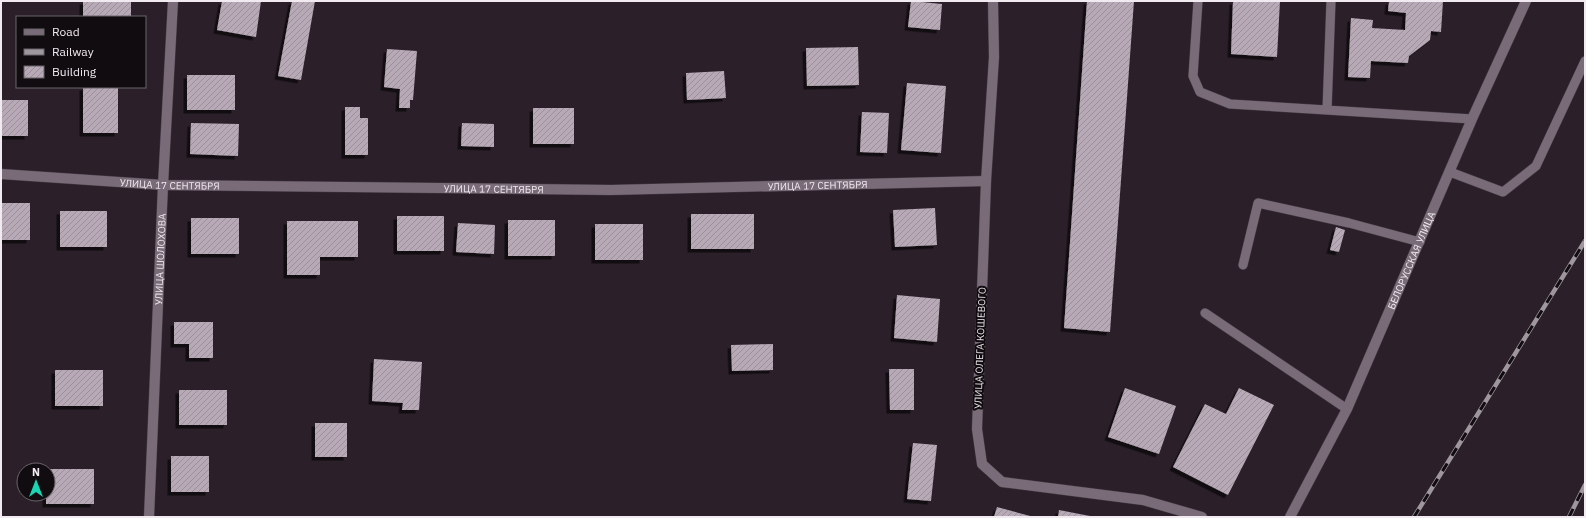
<svg xmlns="http://www.w3.org/2000/svg" width="1586" height="518" viewBox="0 0 1586 518" font-family="'IBM Plex Sans',sans-serif">
<style>
.building{fill:url(#building-hatch);filter:url(#shadow)}
.lines{fill:none;stroke-linecap:round;stroke-linejoin:round}
.service-casing{stroke:#443b44;stroke-width:10}
.minor-casing{stroke:#443b44;stroke-width:11}
.tertiary-casing{stroke:#443b44;stroke-width:11}
.secondary-casing{stroke:#443b44;stroke-width:11}
.service{stroke:#796c78;stroke-width:9}
.minor{stroke:#796c78;stroke-width:10}
.tertiary{stroke:#796c78;stroke-width:10}
.secondary{stroke:#796c78;stroke-width:10}
.rail-casing{stroke:#9f979e;stroke-width:4.5}
.rail{stroke:#100c10;stroke-width:3;stroke-dasharray:9;stroke-linecap:butt}
.labels{text-anchor:middle;dominant-baseline:central;stroke-width:4;stroke-linejoin:round;paint-order:stroke}
.street-label{font-size:10px;fill:#f1eaf0;stroke:#100c10}
</style>
<defs>
<pattern id="building-hatch" width="6" height="6" patternUnits="userSpaceOnUse"><rect width="6" height="6" fill="#b7a9b6"/><path d="M-1 1l2-2M0 6l6-6M5 7l2-2" fill="none" stroke="#9b909a"/></pattern>
<filter id="shadow"><feDropShadow dx="-3.5" dy="3.5" stdDeviation="0" flood-color="#0009"/></filter>
</defs>
<rect width="100%" height="100%" fill="#2b202a"/>
<path class="building" d="M83,1H131V17H83Z
M222,1H261L256,37L217,30Z
M292,1H315L301,80L278,76Z
M911,1L942,4L940,30L908,27Z
M1087,1H1134L1110,332L1064,328Z
M1233,1H1280L1277,57L1231,54Z
M1389,1H1443L1441,32L1431,31L1430,40L1409,56L1408,63L1371,61L1370,78L1348,77L1351,18L1373,20L1372,28L1405,30L1406,13L1388,11Z
M858,47L859,85L807,86L806,48Z
M387,49L417,51L413,100H410V108H399L400,89L384,87Z
M724,71L726,98L687,100L686,73Z
M187,75H235V110H187Z
M907,83L946,86L941,153L901,150Z
M83,87H118V133H83Z
M1,100H28V136H1Z
M345,107H360V118H368V155H345Z
M533,108H574V144H533Z
M862,112L889,113L887,153L860,152Z
M191,123L239,124L238,156L190,154Z
M462,123L494,124V147L461,146Z
M1,203H30V240H1Z
M935,208L937,245L895,247L893,210Z
M60,211H107V247H60Z
M691,214H754V249H691Z
M397,216H444V251H397Z
M191,218H239V254H191Z
M508,220H555V256H508Z
M287,221H358V257H320V275H287Z
M458,223L495,225L494,254L456,252Z
M595,224H643V260H595Z
M1336,227L1345,230L1339,252L1330,250Z
M897,295L940,299L937,342L894,338Z
M174,322H213V358H189V344H174Z
M773,344V370L732,371L731,345Z
M374,359L422,362L419,410H402L403,403L372,401Z
M889,369H914V410H890Z
M55,370H103V406H55Z
M1125,388L1176,406L1159,454L1108,437Z
M1239,388L1274,405L1228,495L1173,467L1205,404L1226,414Z
M179,390H227V425H179Z
M315,423H347V457H315Z
M913,443L937,445L931,501L907,499Z
M171,456H209V492H171Z
M46,469H94V504H46V494H48V470H46Z
M997,507L1034,517H994Z
M1059,510L1090,516V517H1058Z"/>
<g class="lines">
<g class="service-casing">
<path id="service" d="M1198,1L1193,76L1200,92L1230,104L1472,119
M1327,110L1331,1
M1450,172L1503,192L1536,166L1585,61
M1243,265L1258,203L1349,223L1420,242
M1205,313L1347,409"/>
</g>
<g class="minor-casing">
<g id="minor">
<path d="M993,1L994,57L986,181L977,429L982,464L1002,482L1143,500L1202,517"/>
<path id="s1" d="M1,174L163,185L611,190L986,181"/>
</g>
</g>
<g class="tertiary-casing">
<g id="tertiary">
<path id="s2" d="M149,517L163,185L173,1"/>
</g>
</g>
<g class="secondary-casing">
<g id="secondary">
<path id="s3" d="M1290,517L1347,409L1472,119L1526,1"/>
</g>
</g>
<use href="#service" class="service"/>
<use href="#minor" class="minor"/>
<use href="#tertiary" class="tertiary"/>
<use href="#secondary" class="secondary"/>
<g class="rail-casing">
<path id="rail" d="M1414,517L1585,241
M1569,517L1585,485"/>
</g>
<use href="#rail" class="rail"/>
</g>
<g class="labels">
<g class="street-label">
<text stroke="none"><textPath href="#s1" startOffset="169">УЛИЦА 17 СЕНТЯБРЯ</textPath></text>
<text stroke="none"><textPath href="#s1" startOffset="817">УЛИЦА 17 СЕНТЯБРЯ</textPath></text>
<text stroke="none"><textPath href="#s1" startOffset="493">УЛИЦА 17 СЕНТЯБРЯ</textPath></text>
<text stroke="none"><textPath href="#s2" startOffset="258">УЛИЦА ШОЛОХОВА</textPath></text>
<text stroke="none"><textPath href="#s3" startOffset="284">БЕЛОРУССКАЯ УЛИЦА</textPath></text>
<text transform="translate(980 348) rotate(-88)">УЛИЦА ОЛЕГА КОШЕВОГО</text>
</g>
</g>
<rect width="1586" height="518" fill="none" stroke="#f1eaf0" stroke-width="4"/>
<rect x="16" y="16" width="130" height="72" fill="#100c10" stroke="#6a656a"/>
<rect x="24" y="29" width="20" height="6" fill="#796c78" stroke="#6a656a"/>
<text x="52" y="36" font-size="12" fill="#f1eaf0">Road</text>
<rect x="24" y="49" width="20" height="6" fill="#9f979e" stroke="#6a656a"/>
<text x="52" y="56" font-size="12" fill="#f1eaf0">Railway</text>
<rect x="24" y="66" width="20" height="12" fill="url(#building-hatch)" stroke="#6a656a"/>
<text x="52" y="76" font-size="12" fill="#f1eaf0">Building</text>
<g transform="translate(36 482)"><circle r="19" fill="#100c10" stroke="#6a656a"/>
<path d="M0-3L7 15L0 10L-7 15Z" fill="#19d5b2"/>
<text y="-6" font-size="11" font-weight="bold" text-anchor="middle" fill="#f1eaf0">N</text>
</g>
</svg>
